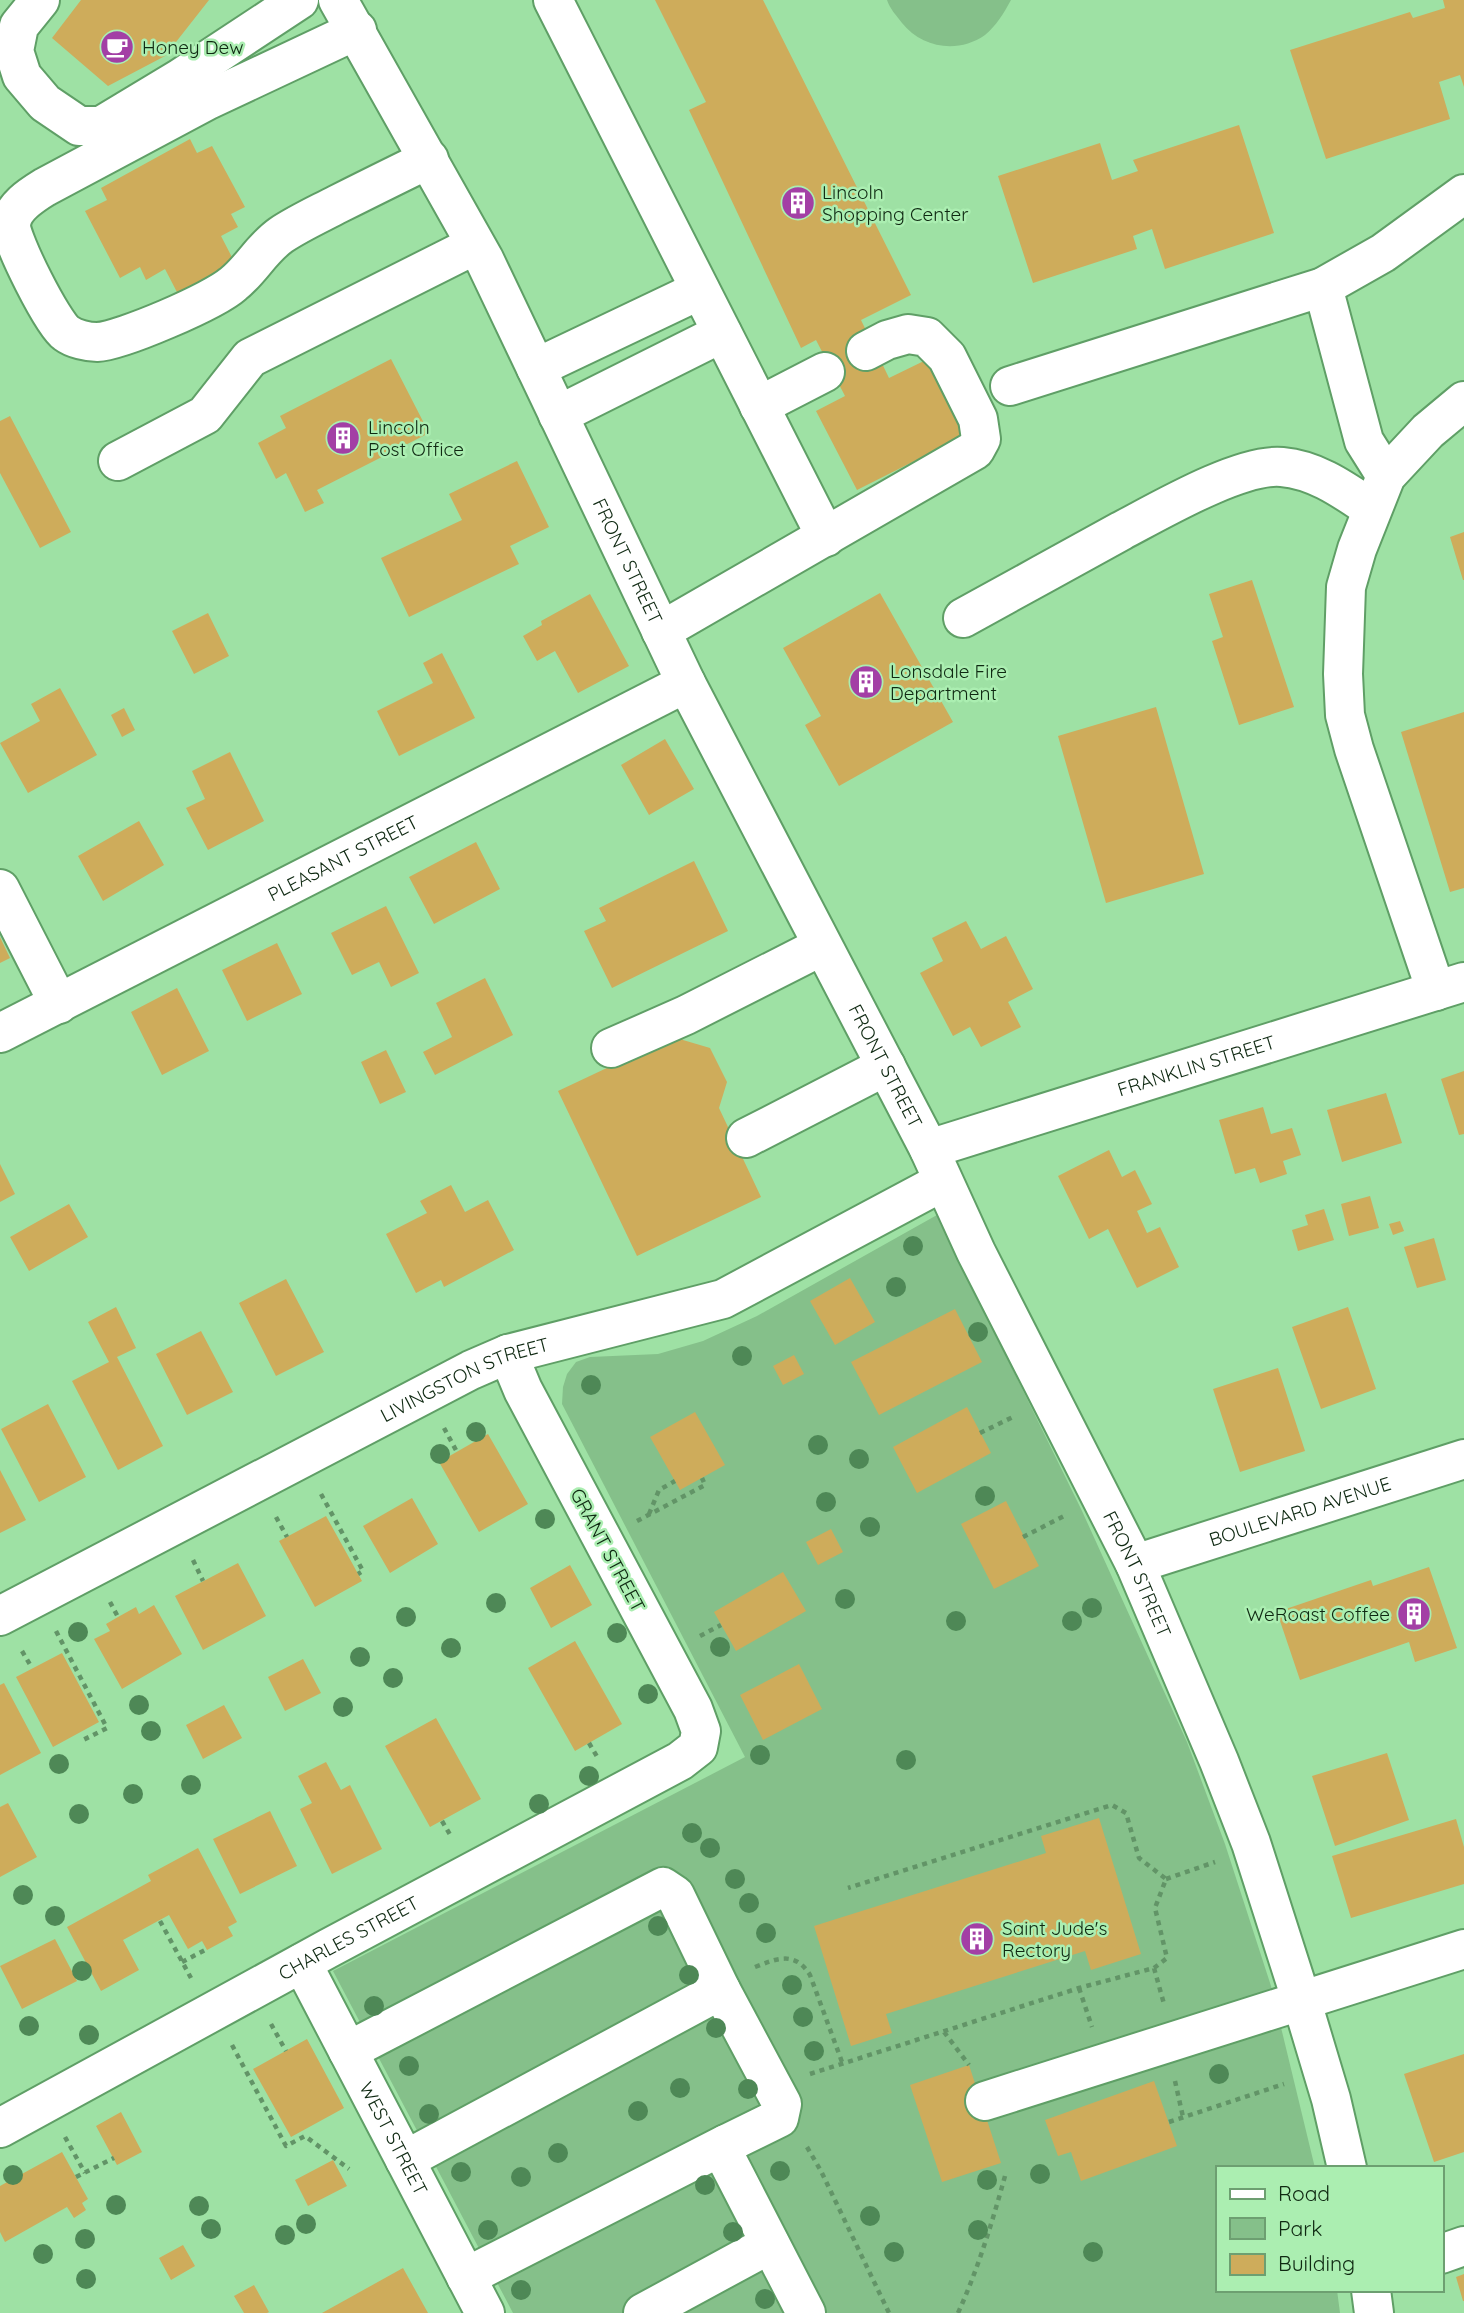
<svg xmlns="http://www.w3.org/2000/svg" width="1464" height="2313" viewBox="0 0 1464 2313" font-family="Quicksand,sans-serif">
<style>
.green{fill:#85c08a}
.building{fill:#ceac5b}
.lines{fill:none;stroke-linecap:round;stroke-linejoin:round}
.minor-casing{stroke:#5f9f66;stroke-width:42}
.major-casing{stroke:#5f9f66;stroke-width:42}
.path{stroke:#629467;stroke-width:4.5;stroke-dasharray:5 5;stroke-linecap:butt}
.minor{stroke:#fff;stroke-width:38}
.major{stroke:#fff;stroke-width:38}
.tree{fill:#4e8856}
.labels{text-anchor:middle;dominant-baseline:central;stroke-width:5;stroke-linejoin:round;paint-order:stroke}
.poi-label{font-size:19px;fill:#0f2912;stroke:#abeeb1;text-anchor:start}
.street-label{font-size:19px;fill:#0f2912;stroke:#abeeb1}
</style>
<rect width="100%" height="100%" fill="#9ee1a4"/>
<path class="green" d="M887,0H1011C1004,13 996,26 985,35C958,54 922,48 902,23C896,15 890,9 887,0Z
M937,1215L1082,1511L1187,1742L1225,1844L1271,1986L1315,2168H1217V2290H1337L1340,2313H513L333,1971L745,1757L562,1404L563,1387L567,1374L576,1362L590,1357L658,1354L703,1341L757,1316Z"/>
<path class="building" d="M81,0H209L165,56L108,86L52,38Z
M655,0H763L911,295L861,320L889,378L928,359L966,435L857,490L816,411L845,396L816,340L801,348L689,110L706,102Z
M1443,0H1464V87L1460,75L1439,82L1450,119L1326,159L1290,50L1410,12L1413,18L1445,8Z
M1239,125L1274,233L1165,269L1152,229L1133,236L1137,249L1033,283L998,176L1100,143L1112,180L1138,171L1133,160Z
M190,139L197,153L212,146L245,207L231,214L238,227L221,236L236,265L179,296L165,269L146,280L140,267L120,278L85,211L107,200L101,188Z
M391,359L429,433L317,490L324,503L305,512L286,473L276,479L258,443L286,428L280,416Z
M10,416L71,532L40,548L0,473V421Z
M517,461L549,527L510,546L519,564L409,617L381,558L462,520L449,494Z
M1464,532V580H1463L1450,537Z
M1252,580L1294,707L1239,725L1212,641L1223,637L1209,594Z
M880,593L953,722L839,786L805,725L821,716L783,648Z
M590,594L629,666L578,693L555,651L537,661L523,636L542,625L541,621Z
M208,613L229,656L194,674L172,631Z
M442,653L475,718L399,756L377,711L433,683L423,663Z
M60,688L97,755L28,793L0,743L40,721L31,704Z
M1156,707L1204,874L1106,903L1058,736Z
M124,708L135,730L122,737L111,715Z
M1464,712V888L1450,892L1401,732Z
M665,739L694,789L649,815L621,765Z
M230,752L264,821L208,850L186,808L205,799L192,771Z
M139,821L164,865L103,901L78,856Z
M476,842L500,889L434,924L409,877Z
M694,861L728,931L612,988L584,931L606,921L599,908Z
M386,906L419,973L391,987L379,962L352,975L331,933Z
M966,921L981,949L1006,936L1033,989L1008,1002L1021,1027L981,1047L970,1027L953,1036L920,973L943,961L932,938Z
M0,937L10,958L0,963Z
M277,943L302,994L247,1021L222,970Z
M485,978L513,1035L435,1075L423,1052L452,1037L436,1003Z
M177,988L209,1051L162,1075L131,1012Z
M679,1034L683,1040L710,1048L727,1082L719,1108L761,1197L637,1256L558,1091Z
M386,1050L406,1092L380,1104L361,1062Z
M1464,1071V1134L1459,1135L1441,1079Z
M1386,1093L1402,1143L1342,1162L1327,1110Z
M1263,1107L1271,1134L1292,1128L1301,1155L1283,1161L1287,1174L1260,1183L1255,1168L1235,1174L1219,1120Z
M1109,1150L1122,1177L1135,1170L1152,1204L1137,1211L1147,1233L1160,1227L1179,1267L1137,1288L1108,1229L1089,1239L1058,1176Z
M0,1164L15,1194L0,1202Z
M451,1185L465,1212L488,1200L514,1250L444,1287L441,1280L416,1293L386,1234L427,1213L420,1201Z
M1370,1196L1379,1228L1349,1236L1341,1204Z
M69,1204L88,1237L29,1271L10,1237Z
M1324,1209L1334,1240L1298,1251L1292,1230L1308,1225L1305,1215Z
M1400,1221L1404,1231L1393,1235L1389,1224Z
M1434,1238L1446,1280L1417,1288L1404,1247Z
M850,1278L875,1322L835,1345L810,1301Z
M286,1279L324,1352L276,1376L239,1303Z
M116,1307L136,1348L117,1357L163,1446L118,1470L72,1381L109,1362L88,1322Z
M1348,1307L1376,1389L1321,1409L1292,1327Z
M955,1309L982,1362L879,1415L851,1362Z
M201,1331L233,1392L187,1415L156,1354Z
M794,1355L804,1374L783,1385L773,1366Z
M1278,1368L1305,1451L1240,1472L1213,1389Z
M48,1404L86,1477L39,1502L1,1429Z
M967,1407L991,1453L917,1493L893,1447Z
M695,1412L725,1465L680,1490L650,1437Z
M488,1434L528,1504L479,1532L439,1462Z
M0,1470L26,1520L0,1533Z
M412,1498L438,1544L390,1573L363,1526Z
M1006,1501L1039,1566L994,1589L961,1524Z
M326,1516L362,1581L315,1607L279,1541Z
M831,1529L843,1552L818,1565L806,1542Z
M238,1563L266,1616L203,1650L175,1596Z
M570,1565L592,1605L551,1628L530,1588Z
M1429,1567L1457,1648L1415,1662L1409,1642L1300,1680L1277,1612L1371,1580L1373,1586Z
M783,1572L806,1611L736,1651L714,1612Z
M154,1605L182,1654L122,1689L94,1639L110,1631L106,1624L118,1617L136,1607L139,1614Z
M575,1641L622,1724L575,1751L528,1668Z
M62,1653L99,1722L53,1747L16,1677Z
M303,1659L321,1693L285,1711L268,1677Z
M799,1664L822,1709L763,1740L740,1695Z
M4,1683L41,1753L0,1775V1685Z
M224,1705L242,1738L203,1759L186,1725Z
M436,1718L481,1799L430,1827L385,1746Z
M1387,1753L1409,1820L1335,1846L1312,1776Z
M326,1762L341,1790L350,1785L382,1849L332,1874L300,1809L312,1803L298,1776Z
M8,1803L37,1857L0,1877V1807Z
M270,1811L297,1866L240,1894L213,1839Z
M1099,1818L1141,1954L1091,1970L1085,1951L886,2014L892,2033L851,2046L814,1926L1046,1853L1041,1836Z
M1456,1819L1464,1847V1884L1351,1918L1332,1856Z
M198,1848L237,1922L228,1927L233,1936L207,1950L202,1941L188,1949L169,1915L123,1940L139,1970L101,1991L67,1927L151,1881L148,1875Z
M55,1939L77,1981L22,2009L0,1966Z
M307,2039L344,2108L291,2137L253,2069Z
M1464,2054V2152L1434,2162L1404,2074Z
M969,2065L1001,2163L942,2182L910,2085Z
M1154,2081L1177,2146L1081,2181L1071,2152L1058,2156L1045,2120Z
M121,2112L142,2152L117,2165L96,2126Z
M62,2152L88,2199L82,2203L86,2210L74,2218L67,2207L5,2242L0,2232V2186Z
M333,2160L347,2186L308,2206L295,2180Z
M183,2245L195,2266L171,2280L159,2258Z
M403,2268L428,2313H322Z
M1464,2274V2301H1463L1456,2277Z
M254,2285L269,2312L267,2313H244L234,2296Z"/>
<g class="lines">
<g class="minor-casing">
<g id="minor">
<path d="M40,0L19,26L14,51L22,76L45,103L79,126H101L179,79L299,0"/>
<path d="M553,0L826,537"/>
<path d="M357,30L208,100L45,187C32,195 12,207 11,225C11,241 53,324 66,333C74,339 88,342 97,342C121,341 214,301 233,284C251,270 261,249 281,235C299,223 319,214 338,204C368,189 398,174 429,159"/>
<path d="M1323,287L1364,441L1386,476"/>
<path d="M536,368L700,290"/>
<path d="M1010,386L1323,287L1383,253L1464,194"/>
<path d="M759,406L825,372"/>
<path d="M558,415L722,333"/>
<path d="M118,461L205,415L250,358L475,245"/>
<path d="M963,618C1016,589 1068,560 1121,531C1159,511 1241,463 1282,467C1317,470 1345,491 1372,509"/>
<path d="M661,631L975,450L981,439L978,419L947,357L927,337L908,334L887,340L866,351"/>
<path d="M0,889L59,1004"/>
<path d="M1436,991L1354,749L1345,715L1343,674L1346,587L1357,549L1386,476L1428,431L1464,401"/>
<path id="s1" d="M0,1033L686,683"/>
<path d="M611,1048L686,1015L822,946"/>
<path d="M746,1138L886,1066"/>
<path id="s2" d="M929,1149L1464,982"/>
<path id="s3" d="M1135,1564L1464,1459"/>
<path id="s4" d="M0,1616L471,1370L508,1354L723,1299L942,1182"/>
<path id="s5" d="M302,1963L485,2313"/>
<path d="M348,2051L663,1887L675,1895L721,1990L782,2104L779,2118L726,2144L724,2154L806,2313"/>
<path d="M985,2101L1464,1949"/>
<path id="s6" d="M0,2128L329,1948L680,1761L698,1747L701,1731L693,1709L523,1390L508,1354"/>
<path d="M405,2160L721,1990"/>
<path d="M1441,2254L1464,2246"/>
<path d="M466,2277L726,2144"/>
<path d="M643,2313L770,2244"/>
</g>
</g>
<g class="major-casing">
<g id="major">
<path id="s7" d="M338,0L484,259L686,683L929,1149L976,1252L1135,1564L1219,1761L1251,1843L1301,1999L1331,2099L1347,2168"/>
<path d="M1371,2290L1374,2313"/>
</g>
</g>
<path class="path" d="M444,1428L457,1452
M980,1433L1015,1416
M321,1494L363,1571L358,1574
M649,1514L659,1490L675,1481
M276,1517L287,1537
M637,1521L705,1485L702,1478
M1023,1537L1066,1515
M193,1560L203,1581
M110,1602L118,1617
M56,1631L107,1728L83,1740
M700,1636L721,1625
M22,1651L32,1668
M589,1743L599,1760
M442,1821L452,1838
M1166,1879L1215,1862
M160,1921L191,1978
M182,1962L207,1949
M755,1967C778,1958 795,1951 810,1975L842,2062
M1154,1968L1164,2004
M1079,1988L1092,2027
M271,2024L286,2051
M944,2032L969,2065
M232,2045L286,2146L305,2136L349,2169
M810,2074L1079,1988L1154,1968L1167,1958L1155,1908L1166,1879L1139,1858L1126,1813L1112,1805L848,1888
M1175,2081L1183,2117
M1169,2122L1284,2084
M65,2137L85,2173
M807,2147L821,2171L889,2313
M76,2177L114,2158
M958,2313C978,2269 992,2223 1005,2176"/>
<use href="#minor" class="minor"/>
<use href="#major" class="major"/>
</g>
<g class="tree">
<circle cx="913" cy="1246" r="10"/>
<circle cx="896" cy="1287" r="10"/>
<circle cx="978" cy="1332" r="10"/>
<circle cx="742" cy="1356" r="10"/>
<circle cx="591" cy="1385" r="10"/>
<circle cx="476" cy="1432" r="10"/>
<circle cx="818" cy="1445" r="10"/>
<circle cx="440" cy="1454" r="10"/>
<circle cx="859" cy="1459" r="10"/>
<circle cx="985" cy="1496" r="10"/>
<circle cx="826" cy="1502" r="10"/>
<circle cx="545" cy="1519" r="10"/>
<circle cx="870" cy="1527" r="10"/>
<circle cx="845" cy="1599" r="10"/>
<circle cx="496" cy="1603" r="10"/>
<circle cx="1092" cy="1608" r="10"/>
<circle cx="406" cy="1617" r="10"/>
<circle cx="956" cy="1621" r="10"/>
<circle cx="1072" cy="1621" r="10"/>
<circle cx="78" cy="1632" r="10"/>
<circle cx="617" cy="1633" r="10"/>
<circle cx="720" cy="1647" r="10"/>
<circle cx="451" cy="1648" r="10"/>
<circle cx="360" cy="1657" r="10"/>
<circle cx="393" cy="1678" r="10"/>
<circle cx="648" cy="1694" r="10"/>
<circle cx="139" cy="1705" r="10"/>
<circle cx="343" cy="1707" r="10"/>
<circle cx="151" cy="1731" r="10"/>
<circle cx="760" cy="1755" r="10"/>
<circle cx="906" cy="1760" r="10"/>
<circle cx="59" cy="1764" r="10"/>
<circle cx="589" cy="1776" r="10"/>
<circle cx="191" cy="1785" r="10"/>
<circle cx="133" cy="1794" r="10"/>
<circle cx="539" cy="1804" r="10"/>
<circle cx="79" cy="1814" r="10"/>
<circle cx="692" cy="1833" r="10"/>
<circle cx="710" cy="1848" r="10"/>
<circle cx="735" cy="1879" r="10"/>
<circle cx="23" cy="1895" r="10"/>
<circle cx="749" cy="1903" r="10"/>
<circle cx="55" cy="1916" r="10"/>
<circle cx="658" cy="1926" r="10"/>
<circle cx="766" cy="1933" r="10"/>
<circle cx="82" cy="1971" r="10"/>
<circle cx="689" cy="1975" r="10"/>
<circle cx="792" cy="1985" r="10"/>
<circle cx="374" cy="2006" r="10"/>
<circle cx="803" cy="2017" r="10"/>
<circle cx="29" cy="2026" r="10"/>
<circle cx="716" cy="2028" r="10"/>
<circle cx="89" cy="2035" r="10"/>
<circle cx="814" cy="2051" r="10"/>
<circle cx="409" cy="2066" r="10"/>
<circle cx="1219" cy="2074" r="10"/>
<circle cx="680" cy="2088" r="10"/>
<circle cx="748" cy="2089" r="10"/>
<circle cx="638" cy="2111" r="10"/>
<circle cx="429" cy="2114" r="10"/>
<circle cx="558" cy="2153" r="10"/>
<circle cx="780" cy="2171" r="10"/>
<circle cx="461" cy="2172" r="10"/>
<circle cx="1040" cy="2174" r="10"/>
<circle cx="13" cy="2175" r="10"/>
<circle cx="521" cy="2177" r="10"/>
<circle cx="987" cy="2180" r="10"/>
<circle cx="705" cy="2185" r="10"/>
<circle cx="116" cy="2205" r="10"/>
<circle cx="199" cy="2206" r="10"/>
<circle cx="870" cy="2216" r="10"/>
<circle cx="306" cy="2224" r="10"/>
<circle cx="211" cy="2229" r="10"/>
<circle cx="488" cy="2230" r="10"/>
<circle cx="978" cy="2230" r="10"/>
<circle cx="733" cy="2232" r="10"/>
<circle cx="285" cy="2235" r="10"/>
<circle cx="85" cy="2239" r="10"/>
<circle cx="894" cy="2252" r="10"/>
<circle cx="1093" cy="2252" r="10"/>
<circle cx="43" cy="2254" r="10"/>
<circle cx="86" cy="2279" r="10"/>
<circle cx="521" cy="2290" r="10"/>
<circle cx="765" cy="2299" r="10"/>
</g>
<defs>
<g id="cafe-disc" transform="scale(1.75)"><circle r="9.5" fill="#a33fa5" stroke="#abeeb1"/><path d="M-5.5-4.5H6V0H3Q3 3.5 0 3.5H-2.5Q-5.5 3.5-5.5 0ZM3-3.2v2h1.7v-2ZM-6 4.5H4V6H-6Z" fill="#fff"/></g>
<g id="building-disc" transform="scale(1.75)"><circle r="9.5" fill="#a33fa5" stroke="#abeeb1"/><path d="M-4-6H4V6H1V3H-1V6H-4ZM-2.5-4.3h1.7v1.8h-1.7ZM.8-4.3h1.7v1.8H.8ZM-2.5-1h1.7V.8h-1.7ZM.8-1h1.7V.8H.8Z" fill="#fff"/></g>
</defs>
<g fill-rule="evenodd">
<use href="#cafe-disc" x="117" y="47"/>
<use href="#building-disc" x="798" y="203"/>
<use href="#building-disc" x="343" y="438"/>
<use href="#building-disc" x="866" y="682"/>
<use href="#building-disc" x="1414" y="1614"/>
<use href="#building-disc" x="977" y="1939"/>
</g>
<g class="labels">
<g class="poi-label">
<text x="142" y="47">Honey Dew</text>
<text x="822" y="192">Lincoln<tspan x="822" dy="22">Shopping Center</tspan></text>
<text x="368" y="427">Lincoln<tspan x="368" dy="22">Post Office</tspan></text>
<text x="890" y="671">Lonsdale Fire<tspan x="890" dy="22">Department</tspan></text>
<text x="1390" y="1614" text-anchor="end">WeRoast Coffee</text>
<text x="1002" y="1928">Saint Jude's<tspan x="1002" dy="22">Rectory</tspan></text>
</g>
<g class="street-label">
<text stroke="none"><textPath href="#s7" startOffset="632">FRONT STREET</textPath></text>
<text stroke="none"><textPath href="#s1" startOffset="385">PLEASANT STREET</textPath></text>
<text stroke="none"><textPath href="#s7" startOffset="1199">FRONT STREET</textPath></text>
<text stroke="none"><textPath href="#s2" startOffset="280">FRANKLIN STREET</textPath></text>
<text stroke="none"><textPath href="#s4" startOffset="522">LIVINGSTON STREET</textPath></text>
<text stroke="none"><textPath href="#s3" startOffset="173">BOULEVARD AVENUE</textPath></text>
<text transform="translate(608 1550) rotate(62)">GRANT STREET</text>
<text stroke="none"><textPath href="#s7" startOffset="1766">FRONT STREET</textPath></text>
<text stroke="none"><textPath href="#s6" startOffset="397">CHARLES STREET</textPath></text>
<text stroke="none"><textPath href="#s5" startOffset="198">WEST STREET</textPath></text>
</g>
</g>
<rect x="1216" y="2166" width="228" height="126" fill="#abeeb1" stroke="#6d9f71" stroke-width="2"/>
<rect x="1230" y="2189" width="35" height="10" fill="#ffffff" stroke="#6d9f71" stroke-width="2"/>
<text x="1278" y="2201" font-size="21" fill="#0f2912">Road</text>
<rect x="1230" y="2218" width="35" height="21" fill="#85c08a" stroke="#6d9f71" stroke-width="2"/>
<text x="1278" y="2236" font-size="21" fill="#0f2912">Park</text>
<rect x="1230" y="2254" width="35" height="21" fill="#ceac5b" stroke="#6d9f71" stroke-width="2"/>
<text x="1278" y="2271" font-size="21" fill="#0f2912">Building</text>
</svg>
